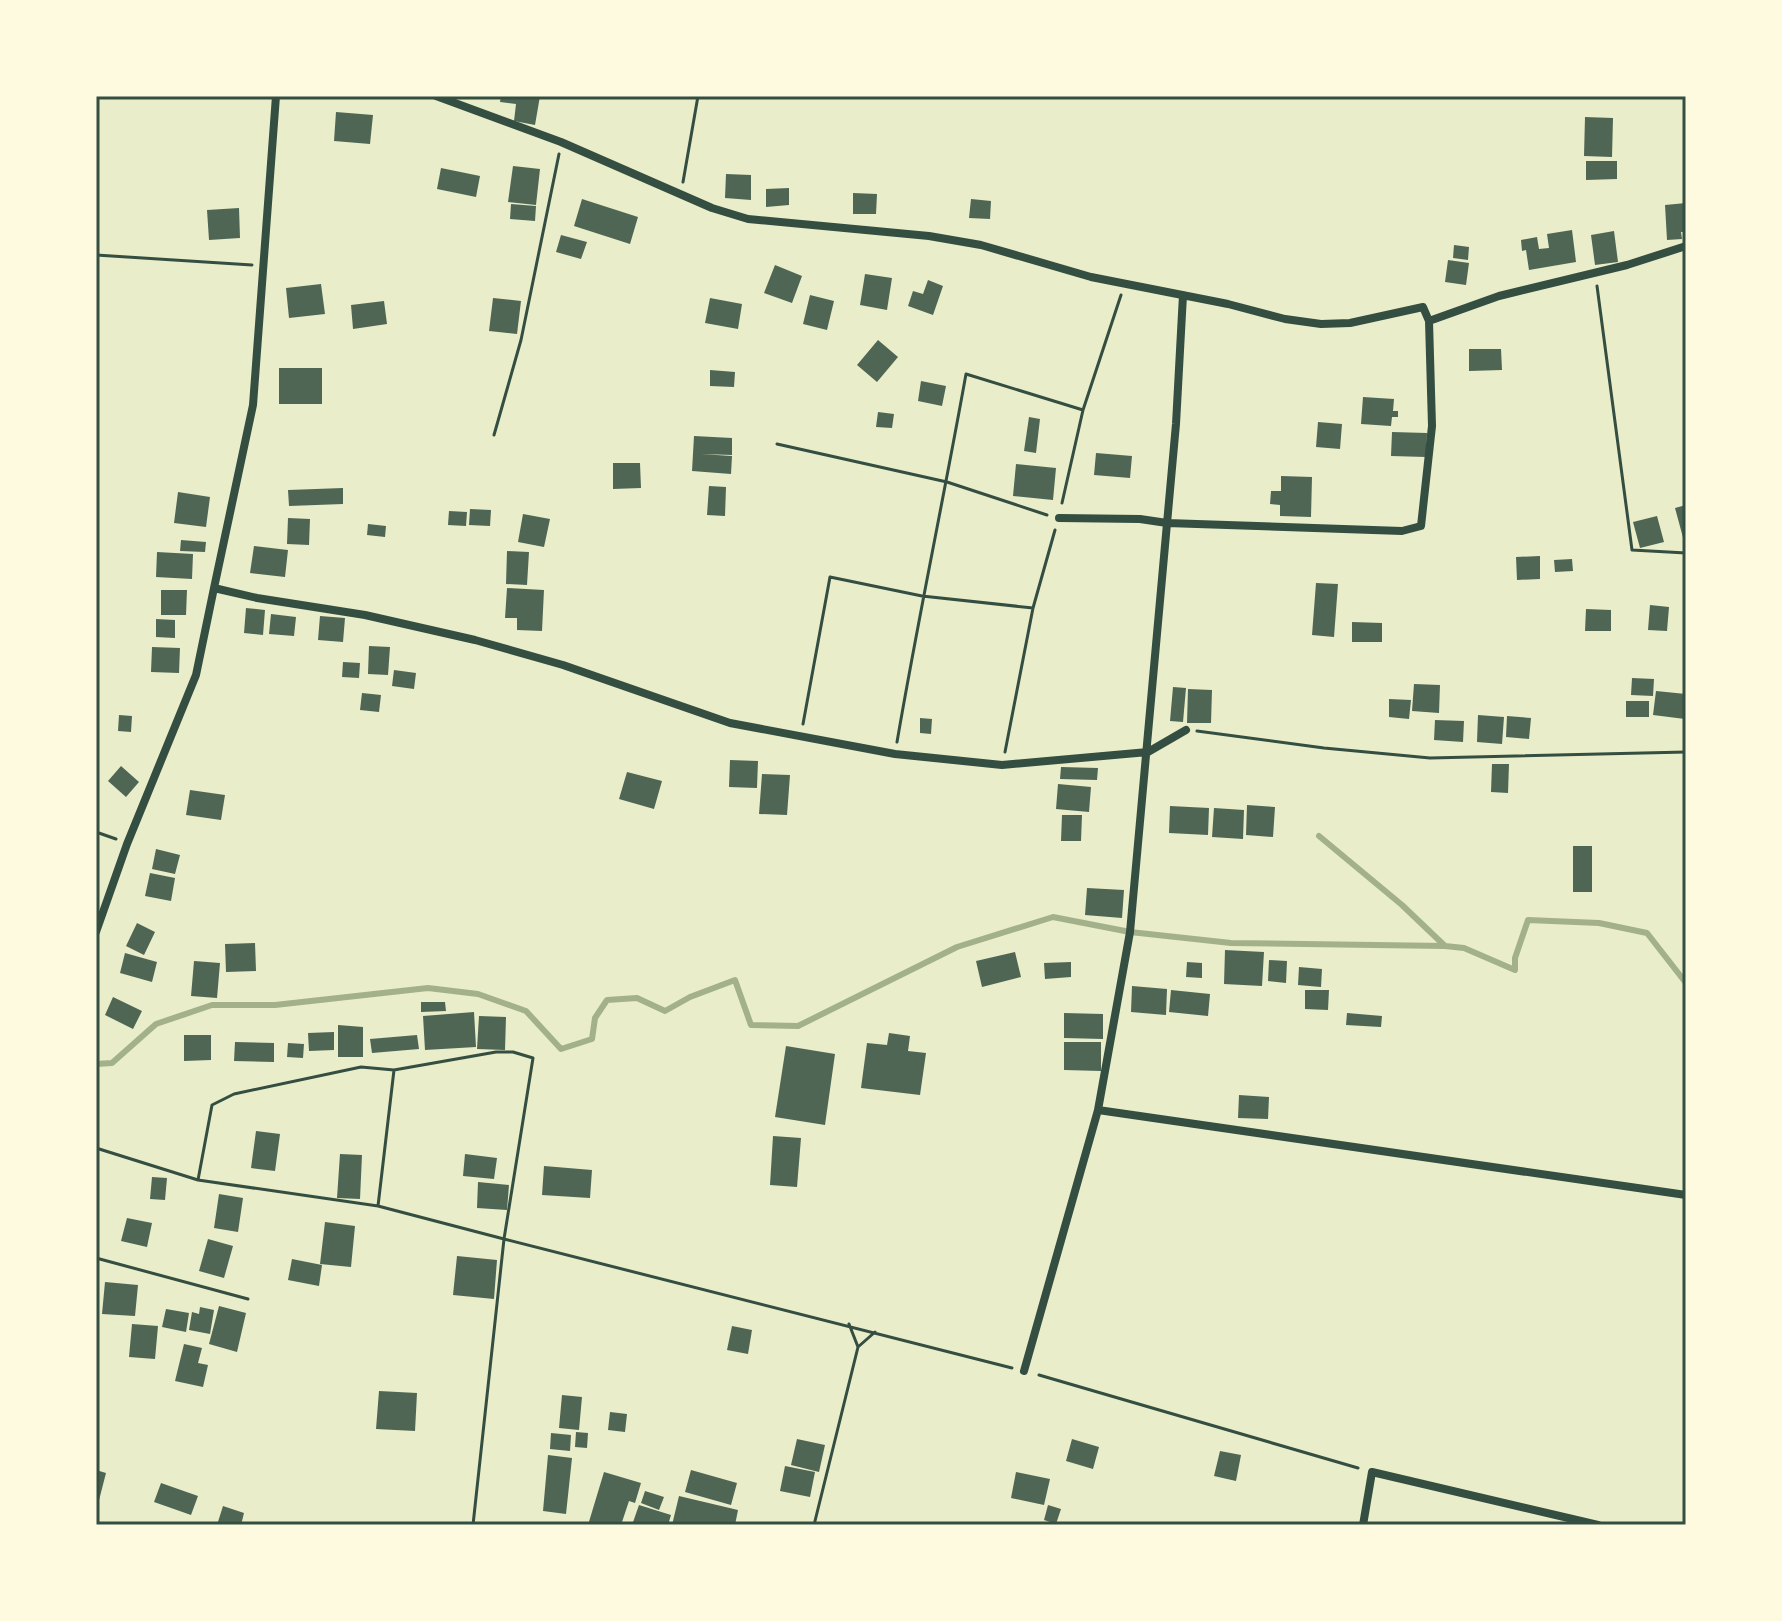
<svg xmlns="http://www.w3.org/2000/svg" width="1782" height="1621" viewBox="0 0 1782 1621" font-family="'Fira Sans Condensed',sans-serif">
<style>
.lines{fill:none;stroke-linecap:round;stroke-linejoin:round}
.stream{stroke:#a3b18a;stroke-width:6}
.building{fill:#4f6655}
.path{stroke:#344e41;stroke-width:3}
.minor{stroke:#344e41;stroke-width:8}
.neatline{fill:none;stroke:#344e41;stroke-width:3}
</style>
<rect width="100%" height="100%" fill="#e9edc9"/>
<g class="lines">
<path class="stream" d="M1319,836L1402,905L1445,946L1464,948L1515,970V958L1528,920L1599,923L1647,933L1686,983
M96,1064L112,1063L156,1024L212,1005H275L428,988L478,994L526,1011L561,1049L592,1039L595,1018L607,1000L637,998L665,1011L690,997L735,980L751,1025L798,1026L957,947L1053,917L1130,932L1231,943L1445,946"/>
</g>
<path class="building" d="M501,96H540L535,125L514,121L516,104L500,102Z
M336,112L373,115L370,144L334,141Z
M1585,117L1613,118L1612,157L1584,156Z
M1586,161H1617V179L1586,180Z
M513,166L540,169L536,205L508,202Z
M441,168L480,176L476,197L437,189Z
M726,174L751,175V200L725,198Z
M789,188V205L766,207V189Z
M853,193L877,194L876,214H853Z
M582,199L638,217L630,244L574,226Z
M971,199L991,201L990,219L969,218Z
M1686,203V232H1681L1682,239L1667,240L1665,205Z
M511,204L536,206L535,221L510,219Z
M239,208L240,238L209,240L207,210Z
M1572,230L1576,262L1529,270L1526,250L1522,251L1521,240L1537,237L1539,249L1549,248L1547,234Z
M1614,231L1618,262L1595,265L1591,235Z
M561,235L587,242L581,259L556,252Z
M1454,245L1469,247L1468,260L1453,258Z
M1448,260L1469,263L1466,285L1445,282Z
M775,265L802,276L792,303L764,293Z
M865,274L892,278L887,310L860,305Z
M928,280L943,286L933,315L908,306L913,291L923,294Z
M321,284L325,314L289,318L286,288Z
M810,295L834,301L827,330L803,324Z
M493,298L521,301L517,334L489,331Z
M710,298L742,304L738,329L705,323Z
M384,301L387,324L353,329L351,305Z
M878,340L898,357L877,382L857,365Z
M1469,349H1501L1502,370L1469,371Z
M279,368H322V404H279Z
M710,370L735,372L734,387L710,386Z
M921,381L946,386L942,406L918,401Z
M1363,397L1394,399L1393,411H1398V417H1392L1391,426L1361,424Z
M878,412L894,414L892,428L876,427Z
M1029,417L1040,419L1036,453L1024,451Z
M1318,422L1342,424L1340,449L1316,447Z
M1392,432L1427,433L1426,457L1391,456Z
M694,436L732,438V455L701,454L732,456L731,474L692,471Z
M1096,453L1132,456L1130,478L1094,475Z
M613,463H640L641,488L613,489Z
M1016,464L1056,468L1053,500L1013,496Z
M1281,476L1312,477L1311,517L1280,516V505L1270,504L1271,491H1281Z
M709,486L726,487L725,516L707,515Z
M343,488V504L289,506L288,490Z
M178,492L210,497L206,527L174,523Z
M1686,505V545H1685L1675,508Z
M470,509L491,510L490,526L469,525Z
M449,511L467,512L466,526L448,525Z
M523,514L550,519L544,547L518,542Z
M1657,516L1664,542L1640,548L1633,522Z
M288,518L310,519L309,545L287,544Z
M368,524L386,526L385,537L367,535Z
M181,540L206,542L205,552L180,551Z
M254,546L288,550L285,577L250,573Z
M507,551L529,552L527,585L506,584Z
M157,552L193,554L192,579L156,577Z
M1540,556V579L1517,580L1516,557Z
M1572,559L1573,571L1555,572L1554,560Z
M1316,583L1338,584L1334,637L1312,635Z
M507,588L544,590L542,631L517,630V618H505Z
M161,590H187L186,615H161Z
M1650,605L1669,607L1667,631L1648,630Z
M246,608L265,610L263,635L244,633Z
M1586,609L1611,610V631H1585Z
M271,614L296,617L294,636L269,634Z
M320,616L345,618L343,642L318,640Z
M156,619L175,620V638L156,637Z
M1352,622L1382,623V642H1352Z
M369,646L390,647L388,675L368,674Z
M152,647L180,648L179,673L151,672Z
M343,662L360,663L359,678L342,677Z
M394,670L416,673L414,689L392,686Z
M1632,678L1654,679L1653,696L1631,695Z
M1414,684L1440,685L1439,713L1412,711Z
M1173,687L1186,688L1183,722L1170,721Z
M1188,689L1212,690L1211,723H1187Z
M1656,691L1686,694L1685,719L1653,715Z
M362,693L381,695L379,712L360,710Z
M1389,699L1411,700L1409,719L1389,717Z
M1626,701H1649V717H1626Z
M119,715L132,716L131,732L118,731Z
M1478,715L1504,717L1502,744L1477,742Z
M1507,716L1531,718L1529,739L1506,737Z
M920,718L932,719L931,734L920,733Z
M1435,720L1464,721L1463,742L1434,740Z
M730,760L758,761L757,788L729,787Z
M1492,764H1509L1508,793L1491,792Z
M121,766L139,782L126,797L108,781Z
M1061,767L1098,768L1097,780L1060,779Z
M627,772L662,781L654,809L619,799Z
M762,774L790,775L787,815L759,814Z
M1058,784L1091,787L1089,812L1056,809Z
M190,790L225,795L221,820L186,815Z
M1247,805L1275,807L1273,837L1246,835Z
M1170,806L1209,808L1208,835L1169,833Z
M1214,808L1244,810L1243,839L1212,837Z
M1062,815H1082L1081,841H1061Z
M1573,846H1592V892H1573Z
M156,849L180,855L175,874L152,869Z
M150,873L175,878L171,901L145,896Z
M1087,888L1124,890L1122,918L1085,915Z
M137,923L155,932L144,955L126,946Z
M255,943L256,971L226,972L225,944Z
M1225,950L1264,952L1262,986L1224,984Z
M1015,952L1021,977L982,987L976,961Z
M125,953L157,962L152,982L120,973Z
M1269,960L1287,961L1286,983L1268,981Z
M194,961L220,963L217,998L191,996Z
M1071,962V977L1045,979L1044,963Z
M1187,962L1202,963V978L1186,977Z
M1299,967L1322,969L1321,987L1298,985Z
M1132,986L1167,989L1166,1015L1131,1012Z
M1171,990L1210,994L1208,1016L1169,1012Z
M1305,990H1329L1328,1010L1305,1009Z
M113,997L142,1011L133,1029L105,1015Z
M421,1002H445L446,1011L421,1012Z
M474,1012L476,1047L425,1050L423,1016Z
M1064,1013L1103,1014V1039L1064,1038Z
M1347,1013L1382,1016L1381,1027L1346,1025Z
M479,1016L506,1017L505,1050L477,1049Z
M338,1025L363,1027V1057H338Z
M334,1032V1050L309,1051L308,1033Z
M889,1033L910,1036L908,1051L926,1053L920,1095L861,1088L867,1043L887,1045Z
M184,1035H211V1060L184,1061Z
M417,1035L419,1049L372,1053L370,1039Z
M235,1042L274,1043V1062L234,1061Z
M1064,1042H1101V1071L1064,1070Z
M288,1043L304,1044L303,1058L287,1057Z
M786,1046L835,1054L825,1125L775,1117Z
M1239,1095L1269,1097L1268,1119L1238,1118Z
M256,1131L280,1134L275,1171L251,1168Z
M773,1136L801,1138L797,1187L770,1185Z
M340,1154L362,1155L360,1199L337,1198Z
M465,1154L497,1158L494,1179L463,1176Z
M544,1166L592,1170L590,1198L542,1195Z
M152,1177L167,1178L165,1200L150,1199Z
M478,1182L509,1185L507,1210L477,1208Z
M219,1194L243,1198L238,1232L214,1228Z
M127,1218L152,1223L147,1247L121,1241Z
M325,1222L355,1226L351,1267L320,1264Z
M208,1239L233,1246L224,1278L199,1271Z
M457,1256L497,1260L494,1299L453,1295Z
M292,1259L322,1265L319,1286L288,1280Z
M105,1282L138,1285L135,1316L102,1314Z
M219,1306L246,1313L237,1352L209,1344Z
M200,1307L214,1310L210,1334L189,1330L192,1312L199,1314Z
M166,1309L189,1313L186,1332L162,1327Z
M132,1324L158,1326L155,1359L129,1357Z
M732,1326L752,1330L748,1354L727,1350Z
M184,1344L202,1348L198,1363L208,1365L203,1387L175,1381Z
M379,1391L417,1393L415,1431L376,1429Z
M562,1395L582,1397L579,1430L559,1428Z
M610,1412L627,1414L625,1432L608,1430Z
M576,1432L588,1433L587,1448L575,1447Z
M551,1433L571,1435L570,1451L550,1449Z
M797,1439L825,1445L819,1472L791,1465Z
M1072,1439L1099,1447L1093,1469L1066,1461Z
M1220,1451L1241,1455L1236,1481L1214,1476Z
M548,1455L572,1458L566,1514L543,1511Z
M785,1466L815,1472L810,1497L780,1491Z
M96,1470L106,1473L97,1508H96Z
M691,1470L737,1483L731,1505L685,1492Z
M604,1472L641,1483L635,1503L629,1501L621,1525H588Z
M1016,1472L1050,1479L1044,1505L1011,1498Z
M161,1483L198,1496L191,1515L154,1502Z
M645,1491L664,1497L659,1510L641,1503Z
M679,1496L738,1510L735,1525H672Z
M639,1505L671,1515L668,1525L646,1523L632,1525Z
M1048,1505L1061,1509L1056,1524L1044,1520Z
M223,1506L244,1513L241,1525H217Z"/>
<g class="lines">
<path class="path" d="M683,182L698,96
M96,255L252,265
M1597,286L1632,550L1686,553
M494,435L521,340L559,154
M777,444L947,482L1047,515
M1062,503L1083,410L1121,295
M803,724L830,577L922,596L1033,608
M1197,731L1324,748L1430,758L1686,752
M897,742C918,619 944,497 966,374L1083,410
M1005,752L1033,608L1055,530
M96,832L116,839
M96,1148L198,1180L378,1206L504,1239L533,1058L513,1052H496L394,1070L361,1067L234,1094L212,1105L198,1180
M378,1206L394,1070
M96,1258L248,1299
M858,1347L875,1332
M1039,1375L1358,1468
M473,1525L504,1239L1012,1368
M814,1525L858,1347L849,1324"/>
<path class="minor" d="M436,96L561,142L712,208L748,219L929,236L981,245L1091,277L1228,304L1285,319L1321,324L1350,323L1423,307L1429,321L1499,296L1627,265L1686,246
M1059,518L1140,519L1167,523L1402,531L1421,526L1432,426L1429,321
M214,588L257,598L365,615L475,640L563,665L730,723L895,754L1002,765L1148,752L1186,730
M96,932L127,844L196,675L214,588L253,405L276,96
M1098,1110L1130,932L1176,424L1183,295
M1024,1371L1098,1110L1686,1195
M1363,1525L1372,1472L1598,1525"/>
</g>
<rect width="1782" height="1621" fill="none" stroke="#fefae0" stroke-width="196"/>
<rect x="98" y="98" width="1586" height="1425" class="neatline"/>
</svg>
